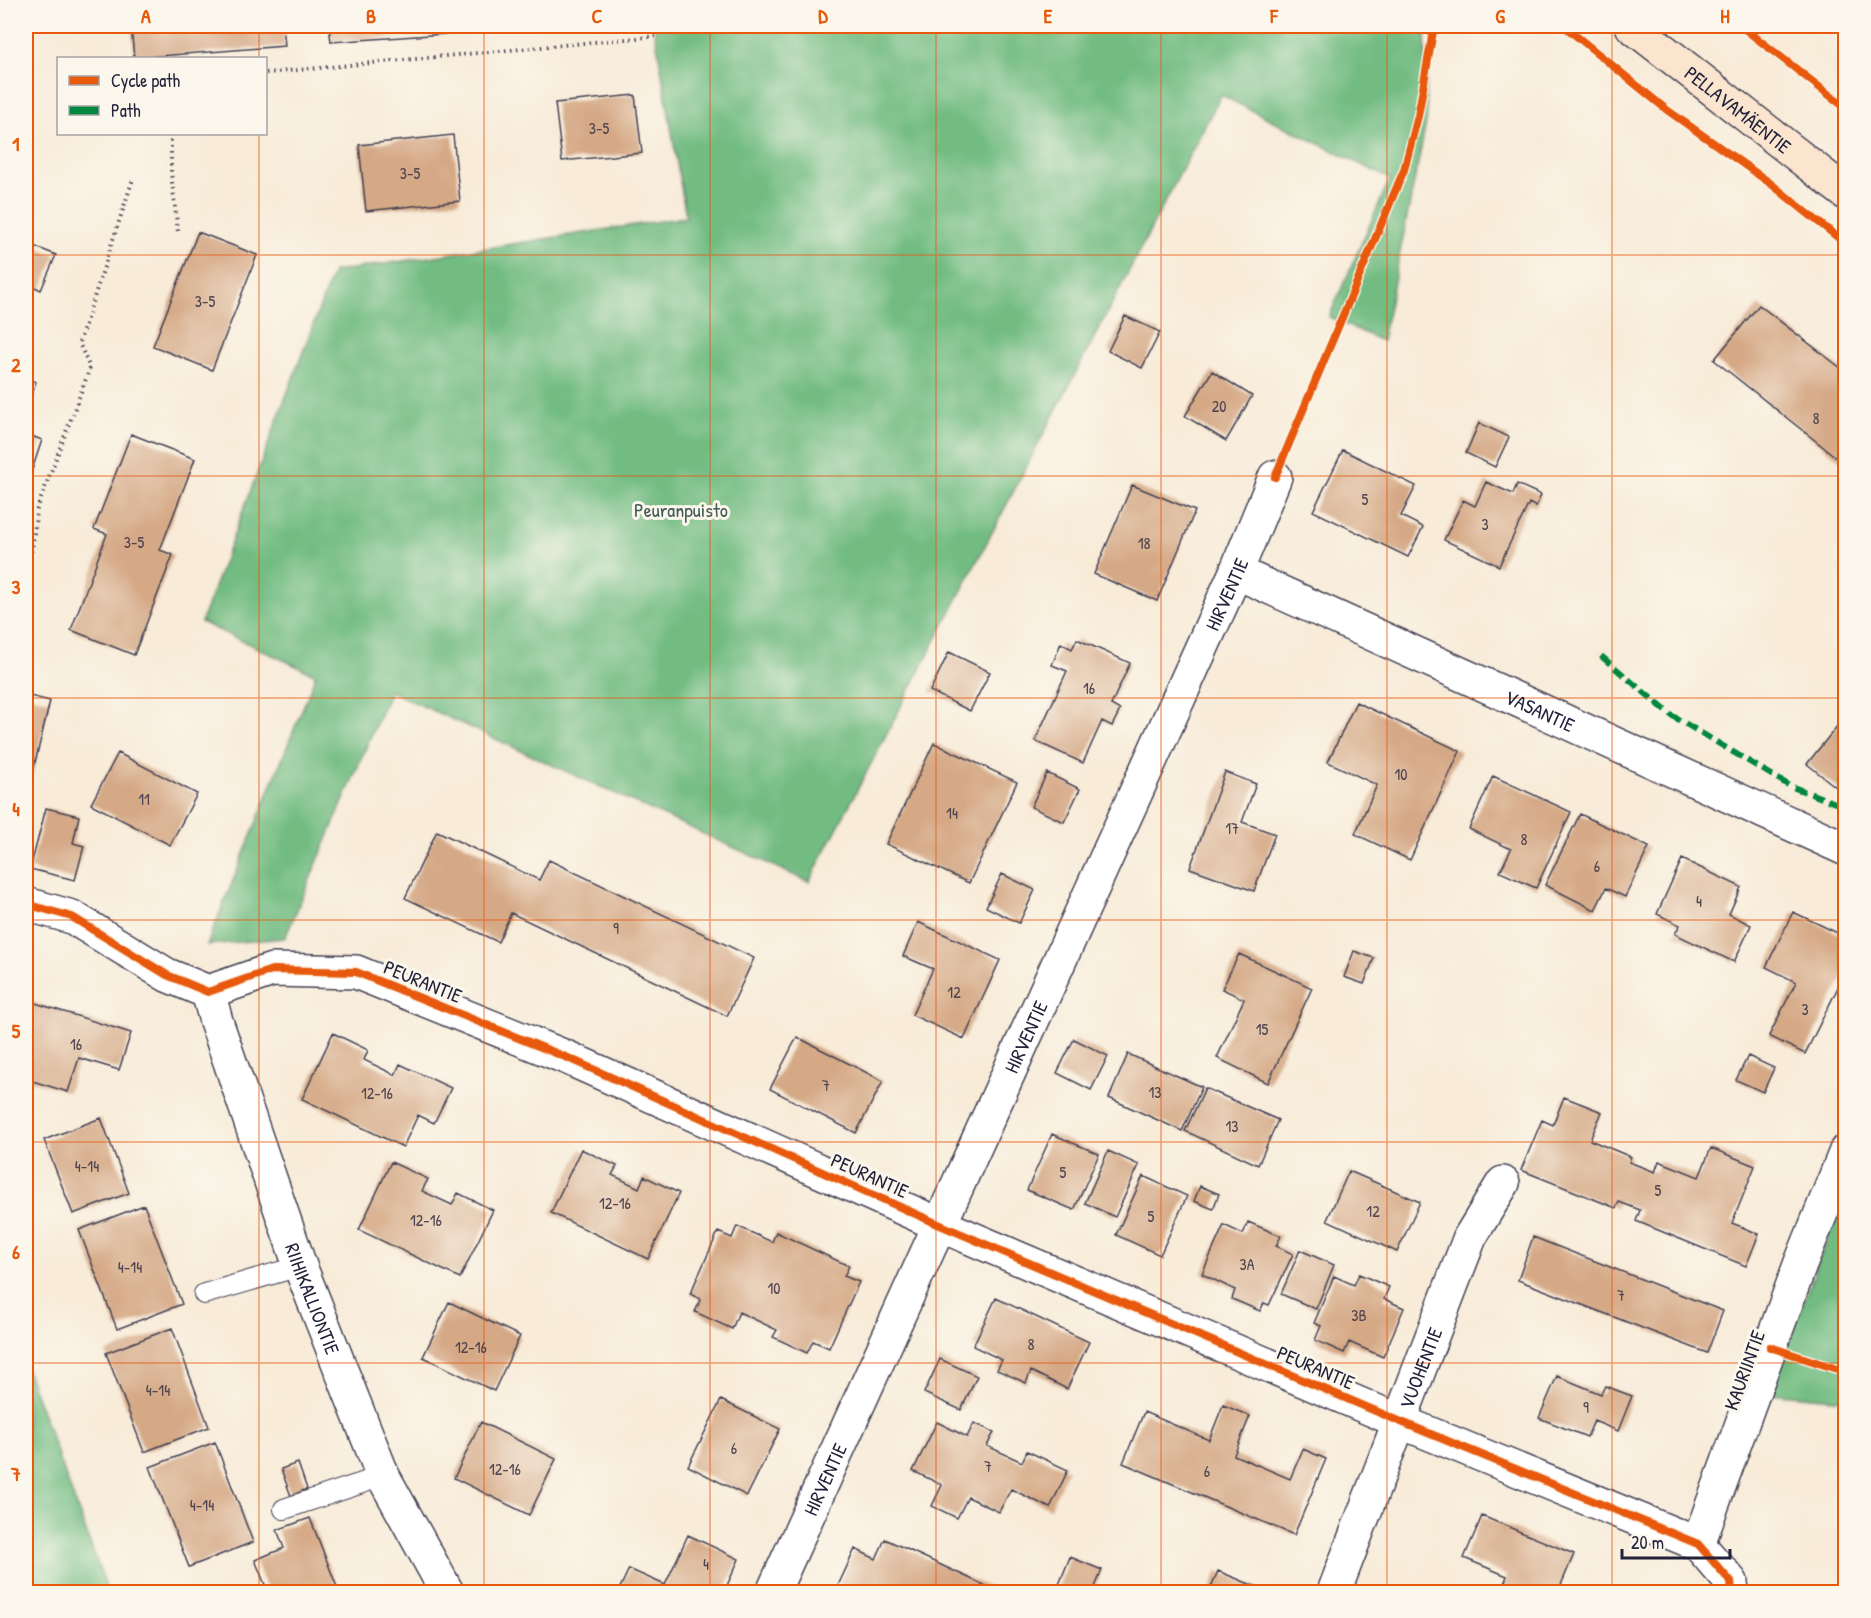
<svg xmlns="http://www.w3.org/2000/svg" width="1871" height="1618" viewBox="0 0 1871 1618" font-family="'Patrick Hand',sans-serif">
<style>
.forest{fill:#72bc82;stroke:#4a6f5e;stroke-width:1.5}
.building{fill:#d5a986}
.lines{fill:none;stroke-linecap:round;stroke-linejoin:round}
.lane-casing{stroke:#424053;stroke-width:22}
.street-casing{stroke:#424053;stroke-width:36}
.secondary-casing{stroke:#424053;stroke-width:36}
.path{stroke:#424053;stroke-width:4;stroke-dasharray:1.5 4.5;stroke-linecap:butt}
.lane{stroke:#fff;stroke-width:20}
.street{stroke:#fff;stroke-width:33}
.secondary{stroke:#fbe5cf;stroke-width:33}
.quiet{stroke:#00873e;stroke-width:6;stroke-dasharray:12 6;stroke-linecap:butt}
.cycleway-casing{stroke:#fbf7ec;stroke-width:11}
.cycleway{stroke:#e8590c;stroke-width:8}
.grid{fill:none;stroke:#e8590c;stroke-width:1.5;stroke-opacity:0.55}
.labels{text-anchor:middle;dominant-baseline:central;stroke-width:6;stroke-linejoin:round;paint-order:stroke}
.number-label{font-size:16px;fill:#4f444e}
.street-label{font-size:20px;fill:#22223b;stroke:#fbf7ec}
.park-label{font-size:20px;fill:#425a58;stroke:#fbf7ec}
.neatline{fill:none;stroke:#e8590c;stroke-width:2}
.grid-label{font-size:20px;text-anchor:middle;font-weight:bold;fill:#e8590c}
</style>
<rect width="100%" height="100%" fill="#fbf7ec"/>
<filter id="ink" filterUnits="userSpaceOnUse"><feTurbulence type="fractalNoise" baseFrequency=".0167" numOctaves="2"/><feDisplacementMap in="SourceGraphic" scale="12" xChannelSelector="R" yChannelSelector="G"/><feConvolveMatrix kernelMatrix="1 2 1 2 8 2 1 2 1" color-interpolation-filters="sRGB"/></filter>
<filter id="wash" filterUnits="userSpaceOnUse"><feTurbulence type="fractalNoise" baseFrequency=".008" numOctaves="4" result="noise"/><feDisplacementMap in="SourceGraphic" scale="24" xChannelSelector="R" yChannelSelector="G"/><feGaussianBlur stdDeviation="1.35" result="paint"/><feColorMatrix in="noise" values="0 0 0 0 0 0 0 0 0 0 0 0 0 0 0 0 0 1.4 0 .05"/><feComposite in="paint" operator="in"/></filter>
<g filter="url(#wash)">
<rect width="100%" height="100%" fill="#f8ebd8"/>
<path class="forest" d="M654,26H1425L1427,118L1382,341L1329,317L1390,179L1221,95L809,882L390,691L285,938L207,945L316,675L201,622L333,272L686,217Z
M1845,1191V1400L1769,1393Z
M26,1368L108,1592H26Z"/>
<g id="blocks">
<path class="building" d="M131,26H283L285,46L134,58Z
M329,26H472L473,32L331,42Z
M635,95L642,153L562,161L555,103Z
M453,135L460,201L366,211L359,145Z
M198,232L257,255L212,370L153,346Z
M26,243L56,255L41,290L26,283Z
M1759,305L1846,372V465L1714,360Z
M1125,316L1160,332L1142,368L1108,351Z
M1212,371L1252,396L1226,441L1185,416Z
M26,379L36,382L26,409Z
M1479,423L1509,437L1495,467L1466,453Z
M26,434L42,440L30,476L26,474Z
M131,434L195,459L160,550L173,555L134,655L71,630L107,534L94,529Z
M1343,450L1416,486L1401,516L1423,527L1408,557L1313,511Z
M1486,482L1513,494L1517,484L1541,495L1536,507L1529,503L1499,566L1444,540L1463,500L1475,506Z
M1132,485L1195,511L1157,601L1094,574Z
M1077,639L1130,663L1111,705L1120,710L1112,726L1102,721L1083,763L1035,741L1067,671L1052,665L1061,643L1072,649Z
M949,652L990,672L970,711L930,691Z
M26,695L50,701L26,800Z
M1356,702L1460,751L1410,860L1355,834L1377,785L1328,762Z
M1846,715V795L1807,764Z
M934,743L1017,782L969,883L886,844Z
M118,753L197,794L170,845L91,804Z
M1225,772L1256,784L1242,822L1275,834L1254,891L1190,868Z
M1047,773L1080,789L1064,822L1031,807Z
M1493,776L1571,812L1536,888L1500,872L1511,849L1469,829Z
M46,808L79,816L73,843L84,846L75,880L30,869Z
M1580,814L1649,847L1625,897L1606,888L1595,910L1545,885Z
M437,831L539,880L549,860L754,958L727,1016L511,913L498,942L405,898Z
M1682,859L1741,887L1729,914L1751,925L1734,962L1675,934L1680,925L1657,914Z
M1002,874L1035,890L1019,923L986,907Z
M1793,912L1846,937V971L1805,1054L1769,1036L1796,982L1766,967Z
M918,922L1000,960L964,1039L912,1015L933,969L903,956Z
M1354,951L1374,958L1364,984L1344,977Z
M1239,954L1312,988L1268,1083L1217,1058L1244,999L1222,989Z
M26,1000L131,1033L119,1070L79,1058L68,1092L26,1079L29,1056L26,1055Z
M333,1033L368,1050L364,1060L395,1075L400,1064L451,1088L434,1123L418,1115L403,1147L302,1099Z
M797,1037L883,1081L856,1133L770,1089Z
M1074,1039L1108,1056L1091,1090L1057,1073Z
M1128,1054L1202,1087L1182,1131L1109,1098Z
M1748,1056L1774,1068L1763,1092L1736,1080Z
M1205,1088L1278,1120L1258,1165L1185,1131Z
M1564,1097L1602,1112L1590,1140L1631,1157L1629,1162L1655,1172L1659,1161L1699,1177L1711,1148L1755,1166L1732,1223L1759,1234L1746,1266L1636,1221L1640,1210L1619,1202L1616,1208L1521,1170L1542,1120L1553,1125Z
M101,1118L129,1193L73,1214L44,1140Z
M1052,1134L1099,1154L1074,1210L1027,1190Z
M581,1149L617,1166L612,1175L639,1188L644,1176L679,1193L648,1259L551,1213Z
M1108,1151L1139,1165L1115,1217L1085,1203Z
M391,1162L428,1179L422,1191L452,1205L458,1193L493,1210L460,1278L359,1230Z
M1349,1171L1420,1202L1397,1252L1327,1220Z
M1143,1176L1187,1196L1160,1255L1116,1235Z
M1200,1186L1219,1194L1213,1209L1194,1201Z
M144,1205L182,1304L117,1329L79,1230Z
M1248,1222L1281,1236L1276,1246L1293,1254L1269,1305L1264,1303L1260,1311L1232,1299L1235,1290L1202,1274L1224,1225L1243,1234Z
M737,1226L772,1242L776,1232L849,1266L844,1276L859,1282L829,1348L813,1341L807,1353L773,1337L777,1330L739,1312L732,1329L695,1312L701,1299L690,1294L718,1232L732,1238Z
M1533,1237L1723,1311L1707,1353L1518,1280Z
M1300,1250L1334,1265L1316,1309L1281,1294Z
M1359,1274L1389,1287L1384,1299L1404,1308L1383,1357L1349,1342L1344,1353L1315,1340L1321,1326L1314,1323L1334,1276L1354,1285Z
M996,1298L1089,1342L1067,1389L1031,1371L1026,1383L997,1370L1002,1360L973,1346Z
M449,1302L520,1336L494,1391L423,1357Z
M172,1328L209,1427L144,1452L106,1353Z
M940,1359L977,1376L961,1410L924,1393Z
M1557,1376L1601,1394L1605,1386L1632,1396L1618,1431L1594,1421L1587,1437L1539,1418Z
M721,1400L780,1429L747,1496L688,1466Z
M1223,1405L1250,1416L1234,1455L1290,1479L1303,1449L1326,1459L1294,1535L1123,1463L1144,1412L1209,1440Z
M481,1422L556,1459L529,1515L454,1478Z
M937,1422L967,1437L974,1423L994,1432L987,1446L1022,1462L1027,1451L1068,1470L1050,1508L1011,1489L999,1512L968,1497L957,1518L932,1506L942,1485L913,1471Z
M215,1442L253,1542L189,1567L150,1467Z
M298,1463L307,1489L291,1496L281,1469Z
M1482,1516L1574,1554L1558,1592H1501L1507,1576L1464,1558Z
M310,1518L339,1592H268L255,1560L284,1548L277,1530Z
M688,1535L739,1559L724,1592H618L629,1569L665,1585Z
M885,1539L999,1592H835L855,1549L876,1559Z
M1070,1557L1102,1570L1093,1592H1056Z
M1218,1571L1269,1592H1209Z"/>
</g>
</g>
<g filter="url(#ink)">
<use href="#blocks" fill-opacity="0" stroke="#424053" stroke-width="1.5"/>
<g class="lines">
<g class="lane-casing">
<path id="lane" d="M204,1294L300,1266
M284,1509L383,1476"/>
</g>
<g class="street-casing">
<g id="street">
<path id="s1" d="M1236,572L1846,849"/>
<path d="M26,904L72,917L167,975L208,992L272,970L356,972L568,1058L938,1224L1399,1421L1698,1544L1731,1582L1732,1592"/>
<path id="s2" d="M208,992L216,1021L300,1266L383,1476L447,1592"/>
<path d="M1698,1544L1800,1265L1846,1151"/>
<path id="s3" d="M773,1592L1236,572L1275,477"/>
<path id="s4" d="M1334,1592L1470,1237L1503,1183"/>
</g>
</g>
<g class="secondary-casing">
<g id="secondary">
<path id="s5" d="M1632,26L1846,193"/>
</g>
</g>
<path class="path" d="M266,73L658,36
M171,134V173L178,232
M26,569L32,549L37,509L90,368L79,343L133,179"/>
<use href="#lane" class="lane"/>
<use href="#street" class="street"/>
<use href="#secondary" class="secondary"/>
<path class="quiet" d="M1601,656L1671,715L1790,786L1846,807"/>
<g class="cycleway-casing">
<path id="cycleway" d="M1564,26L1667,110L1770,183L1846,244
M1741,26L1846,108
M1275,477L1404,170L1418,116L1434,26
M26,904L72,917L167,975L208,992L272,970L356,972L568,1058L938,1224L1399,1421L1698,1544L1731,1582L1732,1592
M1770,1347L1846,1372"/>
</g>
<use href="#cycleway" class="cycleway"/>
</g>
</g>
<path class="grid" d="M259,26V58M484,26V1592M710,26V1592M936,26V1592M1161,26V1592M1387,26V1592M1612,26V1592M259,134V1592M26,255H1846M26,476H1846M26,698H1846M26,920H1846M26,1142H1846M26,1363H1846"/>
<g class="labels">
<g class="number-label">
<text x="599" y="128">3-5</text>
<text x="410" y="173">3-5</text>
<text x="205" y="301">3-5</text>
<text x="1219" y="406">20</text>
<text x="1816" y="418">8</text>
<text x="1365" y="499">5</text>
<text x="1485" y="524">3</text>
<text x="134" y="542">3-5</text>
<text x="1144" y="543">18</text>
<text x="1089" y="688">16</text>
<text x="1401" y="774">10</text>
<text x="144" y="799">11</text>
<text x="952" y="813">14</text>
<text x="1232" y="828">17</text>
<text x="1524" y="839">8</text>
<text x="1597" y="866">6</text>
<text x="1699" y="901">4</text>
<text x="616" y="928">9</text>
<text x="954" y="992">12</text>
<text x="1805" y="1009">3</text>
<text x="1262" y="1029">15</text>
<text x="76" y="1044">16</text>
<text x="826" y="1085">7</text>
<text x="1155" y="1092">13</text>
<text x="377" y="1093">12-16</text>
<text x="1232" y="1126">13</text>
<text x="87" y="1166">4-14</text>
<text x="1063" y="1172">5</text>
<text x="1658" y="1190">5</text>
<text x="615" y="1203">12-16</text>
<text x="1373" y="1211">12</text>
<text x="1151" y="1216">5</text>
<text x="426" y="1220">12-16</text>
<text x="1247" y="1264">3A</text>
<text x="130" y="1267">4-14</text>
<text x="774" y="1288">10</text>
<text x="1621" y="1295">7</text>
<text x="1359" y="1315">3B</text>
<text x="1031" y="1344">8</text>
<text x="471" y="1347">12-16</text>
<text x="158" y="1390">4-14</text>
<text x="1586" y="1407">9</text>
<text x="734" y="1448">6</text>
<text x="988" y="1466">7</text>
<text x="505" y="1469">12-16</text>
<text x="1207" y="1471">6</text>
<text x="202" y="1505">4-14</text>
<text x="706" y="1564">4</text>
</g>
<g class="street-label">
<text stroke="none"><textPath href="#s5" startOffset="135">PELLAVAMÄENTIE</textPath></text>
<text stroke="none"><textPath href="#s3" startOffset="1096">HIRVENTIE</textPath></text>
<text stroke="none"><textPath href="#s1" startOffset="334">VASANTIE</textPath></text>
<text transform="translate(423 981) rotate(22)">PEURANTIE</text>
<text stroke="none"><textPath href="#s3" startOffset="610">HIRVENTIE</textPath></text>
<text transform="translate(870 1175) rotate(24)">PEURANTIE</text>
<text stroke="none"><textPath href="#s2" startOffset="324">RIIHIKALLIONTIE</textPath></text>
<text transform="translate(1316 1367) rotate(23)">PEURANTIE</text>
<text stroke="none"><textPath href="#s4" startOffset="240">VUOHENTIE</textPath></text>
<text transform="translate(1744 1370) rotate(-70)">KAURIINTIE</text>
<text stroke="none"><textPath href="#s3" startOffset="124">HIRVENTIE</textPath></text>
</g>
<g class="park-label">
<text x="681" y="509">Peuranpuisto</text>
</g>
</g>
<rect width="1871" height="1618" fill="none" stroke="#fbf7ec" stroke-width="66"/>
<rect x="57" y="57" width="210" height="78" fill="#fbf7ec" stroke="#a4a2a5" stroke-width="1.5"/>
<rect x="69" y="76" width="30" height="9" fill="#e8590c" stroke="#a4a2a5" stroke-width="1.5"/>
<text x="111" y="87" font-size="18" fill="#22223b">Cycle path</text>
<rect x="69" y="106" width="30" height="9" fill="#00873e" stroke="#a4a2a5" stroke-width="1.5"/>
<text x="111" y="117" font-size="18" fill="#22223b">Path</text>
<path d="M1622 1549v9h108v-9" fill="none" stroke="#22223b" stroke-width="3"/>
<text x="1631" y="1549" font-size="18" fill="#22223b" stroke="#fbf7ec" stroke-width="4.5" paint-order="stroke">20 m</text>
<rect x="33" y="33" width="1805" height="1552" class="neatline"/>
<g class="grid-label">
<text x="146" y="23">A</text>
<text x="371" y="23">B</text>
<text x="597" y="23">C</text>
<text x="823" y="23">D</text>
<text x="1048" y="23">E</text>
<text x="1274" y="23">F</text>
<text x="1500" y="23">G</text>
<text x="1725" y="23">H</text>
<text x="16" y="151">1</text>
<text x="16" y="372">2</text>
<text x="16" y="594">3</text>
<text x="16" y="816">4</text>
<text x="16" y="1038">5</text>
<text x="16" y="1259">6</text>
<text x="16" y="1481">7</text>
</g>
</svg>
